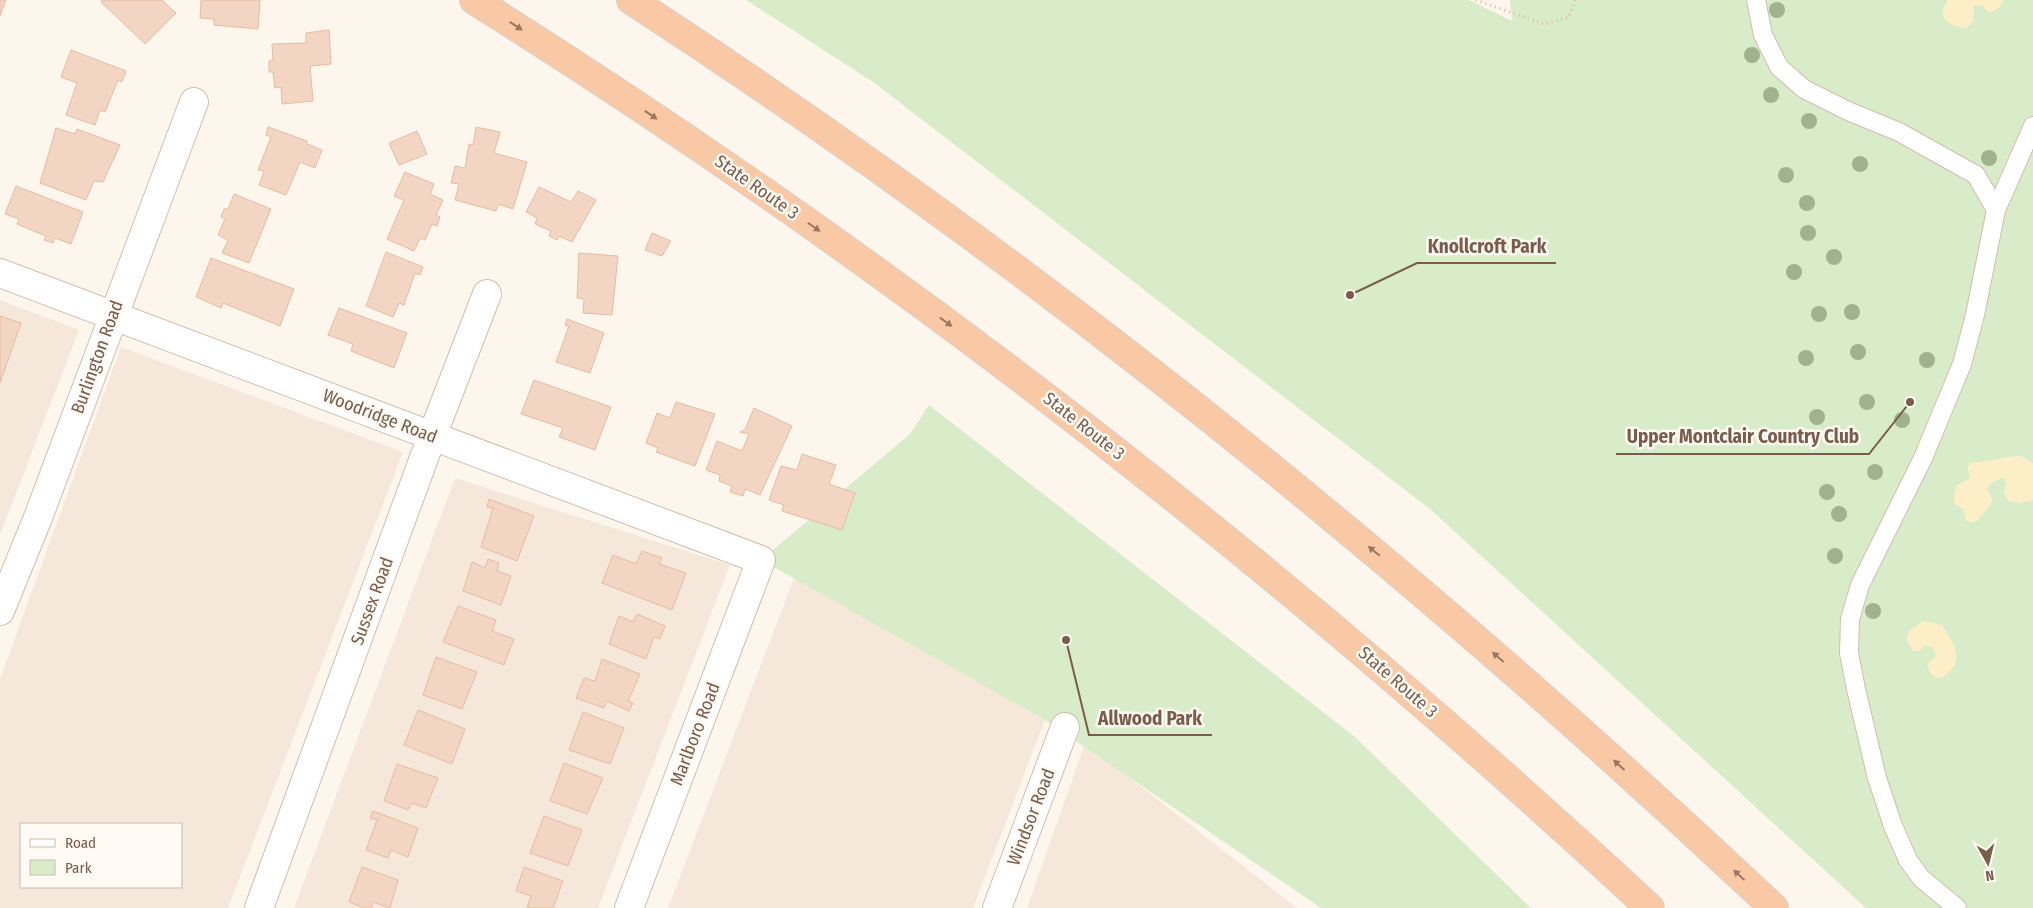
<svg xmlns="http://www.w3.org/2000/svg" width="2033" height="908" viewBox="0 0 2033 908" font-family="'Fira Sans Condensed',sans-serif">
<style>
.residential{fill:#f5e8da;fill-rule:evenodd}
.green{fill:#d8ecc9}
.sand{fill:#fcefc7}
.building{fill:#f3d5c3;stroke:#e6bba3}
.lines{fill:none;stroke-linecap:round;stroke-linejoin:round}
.service-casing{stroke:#d1beb0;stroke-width:20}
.minor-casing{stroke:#d1beb0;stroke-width:30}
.trunk-casing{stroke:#dad1cd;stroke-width:30}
.path{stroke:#d9b8a5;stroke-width:3;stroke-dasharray:1 4;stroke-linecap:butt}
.service{stroke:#fff;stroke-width:18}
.minor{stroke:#fff;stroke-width:28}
.trunk{stroke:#f9c8a4;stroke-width:28}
.tree{fill:#a0b28e}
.oneway{fill:#9a7763}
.labels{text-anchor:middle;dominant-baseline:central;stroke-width:5;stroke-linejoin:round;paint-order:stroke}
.street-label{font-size:18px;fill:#7a5c4d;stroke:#fffaf3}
.leader{fill:none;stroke:#7a5c4d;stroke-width:2}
.callout-dot{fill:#7a5c4d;stroke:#fffaf3;stroke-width:2}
.callout-label{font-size:19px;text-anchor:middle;font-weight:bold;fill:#7a5c4d;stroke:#fffaf3;stroke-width:5;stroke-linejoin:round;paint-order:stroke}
</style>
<rect width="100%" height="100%" fill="#fdf6ec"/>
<path class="residential" d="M0,300L79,330L0,535Z
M121,347L403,452L228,908H0V679ZM21,824H181V887H21Z
M455,478L730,565L598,908H294Z
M796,573L1045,720L973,908H668Z
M1085,743L1297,908H1027Z"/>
<path class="green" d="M746,0H1469L1512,21L1510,0H2033V908H1866L1430,509L873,82Z
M929,405L1355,737L1531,908H1321L1045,720L761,560L910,434Z"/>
<path class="sand" d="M1948,0H2003L1999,8L1989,13L1982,6L1974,5L1973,22L1966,28C1949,26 1935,18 1948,0Z
M2016,456L2024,457L2033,464V500L2021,503L2008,501L2004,491L2006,483L2003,478C1998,478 1989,484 1987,489C1996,504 1991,502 1983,514C1978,521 1976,524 1966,521L1963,509L1954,503V495L1957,485L1968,480L1970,476L1967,468L1971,463Z
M1924,621L1942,625C1951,639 1965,659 1949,672C1944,676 1944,679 1936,678L1930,673L1927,664L1936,656L1933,647L1924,646L1920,651H1913L1906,639L1910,630Z"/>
<path class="building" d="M0,0H6L0,16Z
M102,0H162L176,13L145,44L101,2Z
M201,0H260L258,29L214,25V19L200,18Z
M329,30L331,64L310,66L313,101L282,104L281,87L275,88L273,72H269V61L273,60L272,44L306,43V33Z
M71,50L126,71L122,82L118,80L105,112L100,110L95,125L66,115L77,83L61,77Z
M268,127L307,141V144L322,150L315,168L300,162L286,195L259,185L264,171L258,170L271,137L266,135Z
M476,127L500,132L494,153L527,162L513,209L498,204L496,211L455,200L459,184L451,183L455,166L465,168L469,144L473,145Z
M56,128L75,134L77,129L120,145L103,182L94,181L86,200L40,183Z
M417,131L427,154L399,165L389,143Z
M405,172L434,184L430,194L443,200L436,215L440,217L437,226L432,224L425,240L420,238L414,251L387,239L404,200L394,196Z
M16,186L83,212L71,244L55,238L53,243L44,240L46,236L17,224L19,219L5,214Z
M539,187L571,202L578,191L596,200L572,242L559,236L557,240L549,236L551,231L535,224L537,218L526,212Z
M234,194L271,209L249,263L222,253L228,240L218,235L225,219L221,217L224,209H228Z
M652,233L671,241L662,256L645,250Z
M386,252L423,267L420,275L415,273L404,305L399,303L393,317L366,306Z
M579,253L618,256L612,315L583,313L584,299L577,298Z
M211,258L294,289L280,326L223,303L221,308L196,297Z
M339,308L407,333L394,368L351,351L353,344L328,335Z
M0,316L21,323L0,383Z
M567,319L604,333L590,373L556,362L569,326L565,325Z
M534,380L611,407L595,450L559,437L563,428L521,414Z
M676,402L715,414L695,466L656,452L658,448L646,443L657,413L670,418Z
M754,408L792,426L760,495L745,489L743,496L730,492L732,486L719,481L720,475L706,470L717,441L742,451L749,434L740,432L745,430Z
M802,454L836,465L829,484L855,493L842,530L782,511L784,505L769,500L781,466L797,470Z
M489,499L534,516L517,561L481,547L493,508L487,507Z
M642,551L662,558L659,564L686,573L672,610L602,583L613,555L636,564Z
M488,559L499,563L497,571L511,576L501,605L463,591L472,562L485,568Z
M458,606L496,620L492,631L514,639L504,665L443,642Z
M637,614L665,626L660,639L654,637L646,659L609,644L619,616L633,622Z
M436,657L477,672L462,709L423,695Z
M602,659L640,674L628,701L633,703L629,711L607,701L604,708L576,698L584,678L595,681Z
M418,710L465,729L452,764L404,745Z
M583,712L624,728L610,764L569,750Z
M564,763L603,778L587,814L550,801Z
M397,764L438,778L426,808L412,803L408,810L384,801Z
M373,811L418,828L408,857L391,850L388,858L366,850L377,820L370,818Z
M544,816L582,830L568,866L530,853Z
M362,867L398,880L390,908L373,902L371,908H364L349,902Z
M524,867L563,881L553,908H527L531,896L516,891Z"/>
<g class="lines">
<g class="service-casing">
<path id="service" d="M1756,0L1763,35L1779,67L1804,89L1848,111L1899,132L1976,175L1996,210
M1957,908L1921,878L1908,860L1893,826L1877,778L1856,689L1849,653L1850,619L1860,585L1923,458L1962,364L1975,315L1996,210L2033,126"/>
</g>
<g class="minor-casing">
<path id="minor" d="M0,273L761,560L629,908
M0,611L39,515L194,102
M259,908L432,436L487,294
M997,908L1065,727"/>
</g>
<g class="trunk-casing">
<path id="trunk" d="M474,0C895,264 1286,570 1650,908
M631,0C1040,266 1419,574 1774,908"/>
</g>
<path class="path" d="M1476,0L1544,24L1569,17L1575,0"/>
<use href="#service" class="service"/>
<use href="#minor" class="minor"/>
<use href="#trunk" class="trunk"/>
</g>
<g class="tree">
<circle cx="1777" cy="10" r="8"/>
<circle cx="1752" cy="55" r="8"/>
<circle cx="1771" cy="95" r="8"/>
<circle cx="1809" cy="121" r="8"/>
<circle cx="1989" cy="158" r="8"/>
<circle cx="1860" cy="164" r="8"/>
<circle cx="1786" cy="175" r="8"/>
<circle cx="1807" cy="203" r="8"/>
<circle cx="1808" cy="233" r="8"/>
<circle cx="1834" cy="257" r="8"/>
<circle cx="1794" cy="272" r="8"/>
<circle cx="1852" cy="312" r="8"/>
<circle cx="1819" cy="314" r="8"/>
<circle cx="1858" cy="352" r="8"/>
<circle cx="1806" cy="358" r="8"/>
<circle cx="1927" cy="360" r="8"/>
<circle cx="1867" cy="402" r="8"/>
<circle cx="1817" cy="417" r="8"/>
<circle cx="1902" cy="420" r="8"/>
<circle cx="1875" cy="472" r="8"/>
<circle cx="1827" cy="492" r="8"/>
<circle cx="1839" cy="514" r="8"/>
<circle cx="1835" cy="556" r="8"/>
<circle cx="1873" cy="611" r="8"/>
</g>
<defs><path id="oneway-solid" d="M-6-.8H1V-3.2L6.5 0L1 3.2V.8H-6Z" transform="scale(1.25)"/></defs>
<g class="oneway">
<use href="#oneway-solid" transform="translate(516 26) rotate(33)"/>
<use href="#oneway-solid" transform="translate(651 115) rotate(34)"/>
<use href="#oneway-solid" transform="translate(814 227) rotate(35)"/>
<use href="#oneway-solid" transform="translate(946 322) rotate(36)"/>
<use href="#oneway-solid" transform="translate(1374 551) rotate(-140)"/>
<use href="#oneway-solid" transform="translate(1498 657) rotate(-139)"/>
<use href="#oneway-solid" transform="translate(1619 765) rotate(-138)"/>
<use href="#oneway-solid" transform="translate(1739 875) rotate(-137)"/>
</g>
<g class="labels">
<g class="street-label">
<text transform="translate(757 187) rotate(35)">State Route 3</text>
<text transform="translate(97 357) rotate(-70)">Burlington Road</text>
<text transform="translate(380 416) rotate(21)">Woodridge Road</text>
<text transform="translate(1084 426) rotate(38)">State Route 3</text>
<text transform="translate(372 601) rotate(-70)">Sussex Road</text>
<text transform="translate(1398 682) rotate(41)">State Route 3</text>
<text transform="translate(695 734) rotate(-69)">Marlboro Road</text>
<text transform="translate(1031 817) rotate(-69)">Windsor Road</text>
</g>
</g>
<path class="leader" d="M1350 295L1417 263H1556M1910 402L1869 454H1616M1066 640L1089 735H1212"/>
<g class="callout-dot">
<circle cx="1350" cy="295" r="5"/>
<circle cx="1910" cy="402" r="5"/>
<circle cx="1066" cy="640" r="5"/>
</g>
<g class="callout-label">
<text x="1487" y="253">Knollcroft Park</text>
<text x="1743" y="443">Upper Montclair Country Club</text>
<text x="1150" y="725">Allwood Park</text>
</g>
<rect x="20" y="823" width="162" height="65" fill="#fffaf3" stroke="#cabbb1"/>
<rect x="30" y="839" width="25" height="8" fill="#ffffff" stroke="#cabbb1"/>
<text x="65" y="848" font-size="15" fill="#7a5c4d">Road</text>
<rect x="30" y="860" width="25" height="15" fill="#d8ecc9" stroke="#cabbb1"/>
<text x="65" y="873" font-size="15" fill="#7a5c4d">Park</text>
<g transform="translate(1988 863) rotate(172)" stroke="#fffaf3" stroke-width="4" paint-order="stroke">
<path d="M0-4L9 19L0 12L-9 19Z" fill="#7a5c4d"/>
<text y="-8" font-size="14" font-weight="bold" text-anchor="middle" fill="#7a5c4d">N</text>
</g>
</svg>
